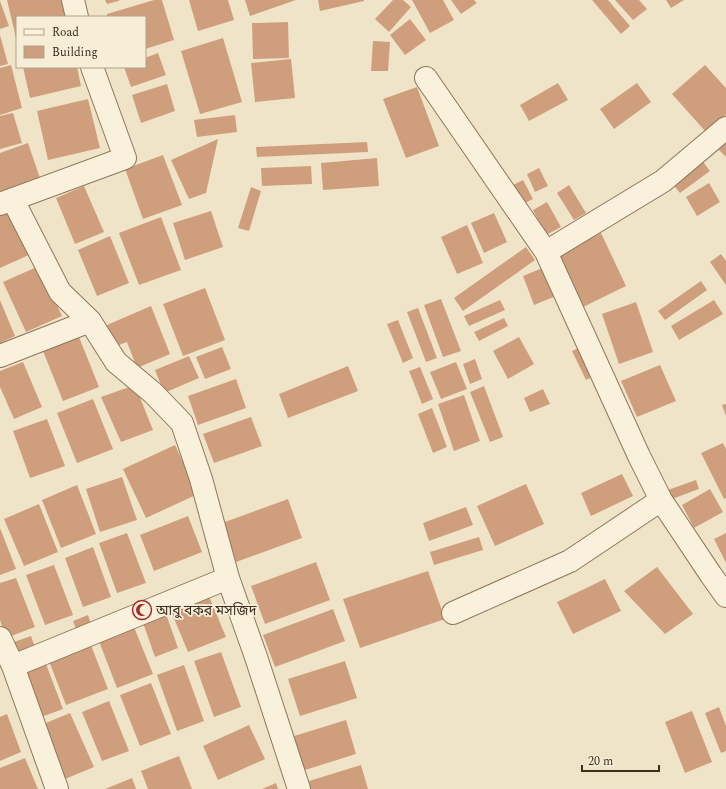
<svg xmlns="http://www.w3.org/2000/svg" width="726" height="789" viewBox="0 0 726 789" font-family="Spectral,'Noto Sans Bengali',serif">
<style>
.building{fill:#cf9f7d}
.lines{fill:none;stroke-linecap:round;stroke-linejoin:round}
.street-casing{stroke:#8d765c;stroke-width:24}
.street{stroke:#faf1dc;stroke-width:22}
.labels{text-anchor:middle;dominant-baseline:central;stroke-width:3.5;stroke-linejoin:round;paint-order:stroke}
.poi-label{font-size:14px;fill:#3d2e20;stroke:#f7eed8;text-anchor:start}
</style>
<rect width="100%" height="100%" fill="#f0e4c8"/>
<path class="building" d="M7,0H62L66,17H17L16,38Z
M105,0H119V1L107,4Z
M154,0H162L174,40L145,49V17H107V14Z
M189,0H228L234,20L198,31Z
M245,0H296L250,16Z
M318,0H364V1L320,11Z
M393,0H403L411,7L389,32L375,19Z
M412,0H443L454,20L430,33Z
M451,0H474L477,3L461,14Z
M592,0H608L630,26L621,34Z
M615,0H639L647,9L633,20Z
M666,0H684L671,8Z
M0,1L9,26L0,29Z
M410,19L426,40L405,55L390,35Z
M288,22L289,58L253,59L252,23Z
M0,35L8,64L0,66Z
M223,38L242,102L200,114L181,51Z
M373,41L390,42L388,71H371Z
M158,53L166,75L131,87L124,67H145V58Z
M291,59L295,98L255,102L251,63Z
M11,65L22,108L0,115V68Z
M705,65L726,88V115L706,132L672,94Z
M23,67H77L81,86L30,98Z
M558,83L568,100L529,121L520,105Z
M637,83L651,102L614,129L600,109Z
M167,84L175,111L141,123L132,95Z
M417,87L439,146L406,158L383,99Z
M88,99L100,148L48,160L37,111Z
M13,113L22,143L0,149V116Z
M235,115L237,132L197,137L194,120Z
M726,137V157L716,147Z
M218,139L206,193L189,199L171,160Z
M367,142L368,152L257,157L256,147Z
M28,143L42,184L0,198V153Z
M163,155L182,205L143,219L125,169Z
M377,158L379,186L323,190L321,163Z
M701,159L710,171L680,193L671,182Z
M311,166L312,184L262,186L261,168Z
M539,168L548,186L535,192L527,174Z
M523,180L533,199L523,204L513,185Z
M709,183L720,202L697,216L686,197Z
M569,185L586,213L574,220L557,193Z
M84,186L104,232L75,244L56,198Z
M251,187L261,191L249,231L238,228Z
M547,202L561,227L546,235L533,210Z
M10,208L31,254L0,268V212Z
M211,211L223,247L185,260L173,223Z
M494,213L507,242L484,253L471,223Z
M161,217L181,270L139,285L119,233Z
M467,225L483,263L457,274L441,237Z
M601,233L626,286L583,307L557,254Z
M110,236L129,283L97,296L78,250Z
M526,247L535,260L463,311L454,298Z
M721,254L726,261V285L710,262Z
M39,266L62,316L26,332L3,282Z
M545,267L556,296L534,305L523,276Z
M701,281L707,290L665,320L658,311Z
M205,288L225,340L183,356L163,304Z
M441,299L461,351L443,357L424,305Z
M0,300L15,336L0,343Z
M500,300L505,310L469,326L464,316Z
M714,300L723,314L679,340L671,326Z
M636,302L653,352L619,364L602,314Z
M151,306L170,354L137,368L127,342L116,346L107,325Z
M418,308L437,358L426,362L407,312Z
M504,318L508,326L479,341L474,332Z
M398,320L413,358L403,363L387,324Z
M79,337L99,387L63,401L43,351Z
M519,337L534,364L508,379L493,351Z
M222,347L231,369L205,379L196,357Z
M578,348L592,377L586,380L572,351Z
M189,356L199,378L164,393L155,370Z
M475,359L482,379L470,384L463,364Z
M23,362L42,407L14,419L0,387V371Z
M456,362L467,389L441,399L430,372Z
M660,365L676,401L637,417L621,381Z
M348,366L358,391L288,418L279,394Z
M420,367L433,399L422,404L409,371Z
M236,379L246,408L198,425L188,396Z
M135,385L153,430L121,442L101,397Z
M484,386L503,437L490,442L470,392Z
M543,389L550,404L530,412L524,398Z
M464,395L480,441L454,451L438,404Z
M93,399L113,449L77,463L57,413Z
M726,404V416L722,405Z
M432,408L447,447L433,453L418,414Z
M251,417L262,446L214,463L203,434Z
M47,419L65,466L30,478L13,431Z
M723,443L726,449V498L724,499L701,453Z
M175,445L198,494L146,518L123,469Z
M622,474L633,496L591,516L581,493Z
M122,477L137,520L100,532L86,489Z
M696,480L699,489L672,499L668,490Z
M526,484L544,524L495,546L477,506Z
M77,485L96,534L61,548L42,500Z
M710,489L723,512L694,528L682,505Z
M288,499L302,538L236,562L222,523Z
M39,504L58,552L24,566L4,519Z
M466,507L473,525L429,541L423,523Z
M188,516L202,552L154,571L140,535Z
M0,528L16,569L0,575Z
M127,533L146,583L117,593L99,543Z
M726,533V563L714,539Z
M479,537L483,550L434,565L430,552Z
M93,547L111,597L83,607L65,558Z
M316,562L330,600L265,624L251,586Z
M54,565L73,615L45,625L26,575Z
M657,567L693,614L665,634L624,591Z
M428,571L445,619L360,648L343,599Z
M16,578L35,627L6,638L0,620V583Z
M605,579L621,611L573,634L557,602Z
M206,589L226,637L188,652L168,604Z
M333,609L345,641L275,667L263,635Z
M165,611L178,648L155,657L142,620Z
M88,615L92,627L77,632L73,621Z
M132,622L153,674L117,688L97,636Z
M31,636L36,650L17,657L11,643Z
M89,640L108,689L66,705L47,656Z
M221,652L241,707L214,717L194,661Z
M345,661L357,698L300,716L288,679Z
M46,664L63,709L33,720L17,674Z
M184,665L204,721L177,731L157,675Z
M151,683L171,734L140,746L120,695Z
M109,701L129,751L102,761L82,712Z
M719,707L726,726V751L721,753L705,713Z
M692,711L712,762L685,773L665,722Z
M70,713L94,767L65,779L41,725Z
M7,714L21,752L0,761V717Z
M346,720L356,754L302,771L291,737Z
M249,725L265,759L218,780L203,746Z
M179,756L192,789H148L141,771Z
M25,758L38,789H0V768Z
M361,765L368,789H311L309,781Z
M132,778L136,789H105Z
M276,783L278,789H262Z"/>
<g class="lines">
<g class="street-casing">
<path id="street" d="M73,0L77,17
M426,78L546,252L639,456L661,500L711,575L726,596
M13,199L15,204L60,292L90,321
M0,204L125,158L92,67
M546,252L663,181L726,128
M0,356L90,321L116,362L153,393L182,423L201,479L228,578L256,657L299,789
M453,613L570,561L661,500
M0,638L13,666L57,789
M13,666L228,578"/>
</g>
<use href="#street" class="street"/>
</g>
<defs>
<g id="mosque-ring" transform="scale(1)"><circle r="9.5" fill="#f7eed8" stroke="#9e2a2b" stroke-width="1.5"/><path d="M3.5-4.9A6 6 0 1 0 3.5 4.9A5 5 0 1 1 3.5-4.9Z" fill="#9e2a2b"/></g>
</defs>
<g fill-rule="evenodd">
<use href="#mosque-ring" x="142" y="610"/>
</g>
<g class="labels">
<g class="poi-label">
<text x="156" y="610">আবু বকর মসজিদ</text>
</g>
</g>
<rect x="16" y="16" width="130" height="52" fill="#f7eed8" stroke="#ada18e"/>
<rect x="24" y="29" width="20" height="6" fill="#faf1dc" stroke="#ada18e"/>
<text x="52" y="36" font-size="12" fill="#3d2e20">Road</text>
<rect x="24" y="46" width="20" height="12" fill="#cf9f7d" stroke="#ada18e"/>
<text x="52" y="56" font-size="12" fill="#3d2e20">Building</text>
<path d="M582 765v6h77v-6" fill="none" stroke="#3d2e20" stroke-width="2"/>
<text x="588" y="765" font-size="12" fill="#3d2e20" stroke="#f7eed8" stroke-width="3" paint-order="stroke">20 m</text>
</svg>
